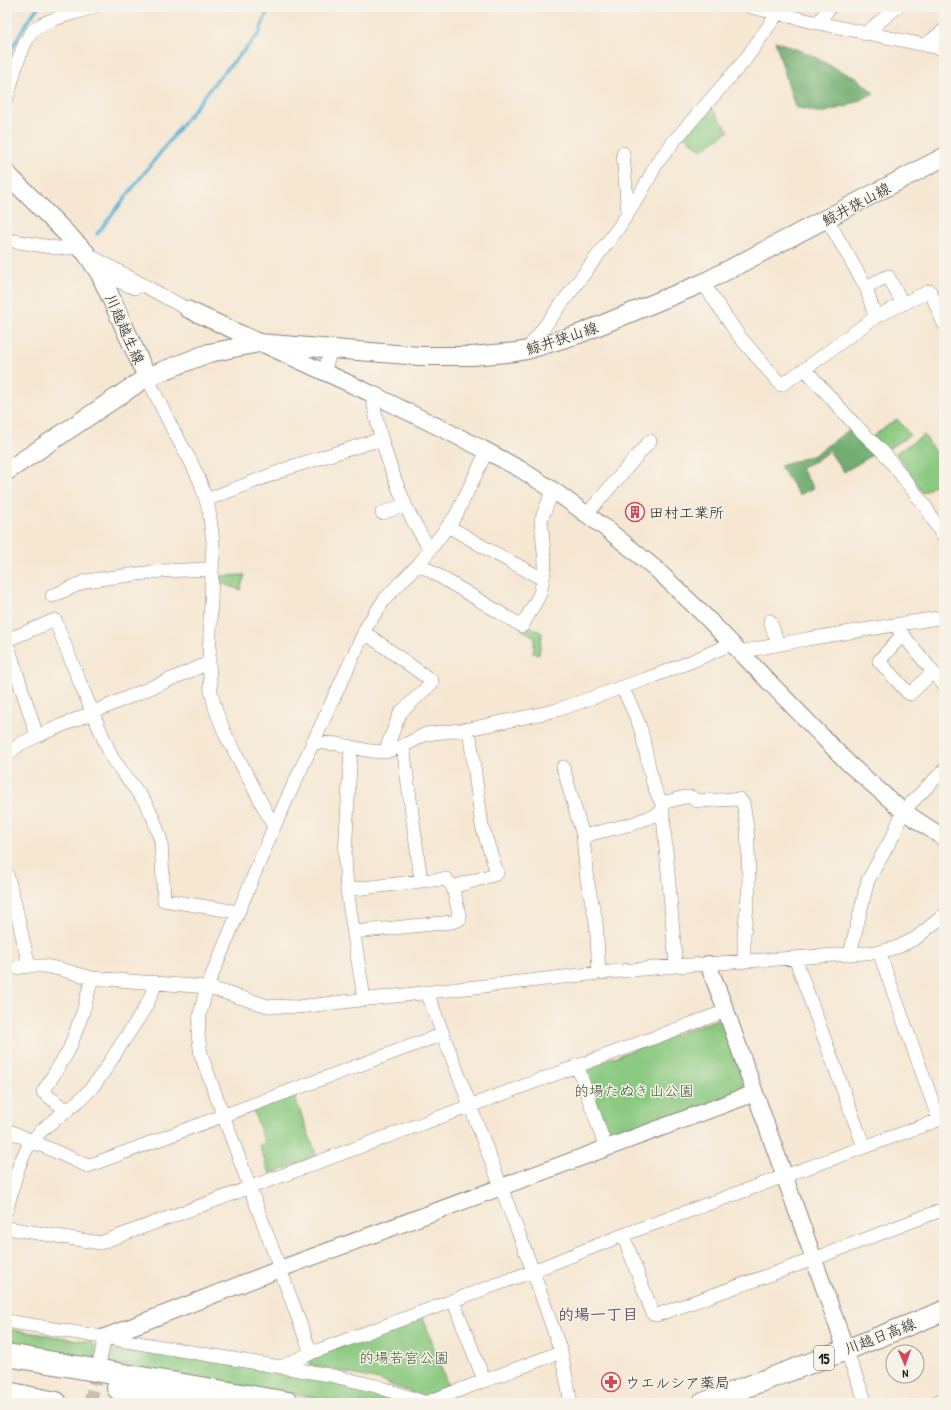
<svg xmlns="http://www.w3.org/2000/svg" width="951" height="1410" viewBox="0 0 951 1410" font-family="'Patrick Hand','Klee One',sans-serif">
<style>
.green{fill:#8ac980;stroke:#53724e}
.forest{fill:#6fad6e;stroke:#466445}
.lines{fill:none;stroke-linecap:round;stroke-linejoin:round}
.stream{stroke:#59b4d7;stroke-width:3.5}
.minor-tunnel{stroke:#cabeae;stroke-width:13;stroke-dasharray:13 6;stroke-linecap:butt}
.minor-casing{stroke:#898278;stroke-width:14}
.tertiary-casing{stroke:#898278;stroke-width:18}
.secondary-casing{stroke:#898278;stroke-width:20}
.primary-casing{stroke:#898278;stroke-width:22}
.motorway-casing{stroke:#898278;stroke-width:24}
.minor{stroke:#fff;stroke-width:13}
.tertiary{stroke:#fff;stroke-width:16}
.secondary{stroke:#fff;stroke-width:18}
.primary{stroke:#fff;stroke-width:20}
.motorway{stroke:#fff;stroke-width:22}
.labels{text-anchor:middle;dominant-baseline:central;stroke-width:3;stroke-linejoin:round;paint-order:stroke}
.shield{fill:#f7f3e8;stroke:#5e5c59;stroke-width:1}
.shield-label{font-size:14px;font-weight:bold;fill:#1c1c1c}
.street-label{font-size:15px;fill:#1c1c1c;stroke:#f7f3e8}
.poi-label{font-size:15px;fill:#1c1c1c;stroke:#f7f3e8;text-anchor:start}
.park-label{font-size:15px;fill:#42593f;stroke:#f7f3e8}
.neighbourhood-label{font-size:16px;font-weight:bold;fill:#614f62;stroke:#f7f3e8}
</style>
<rect width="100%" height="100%" fill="#f7f3e8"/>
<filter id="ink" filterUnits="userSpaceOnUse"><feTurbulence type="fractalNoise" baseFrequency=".025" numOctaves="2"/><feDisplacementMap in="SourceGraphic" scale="8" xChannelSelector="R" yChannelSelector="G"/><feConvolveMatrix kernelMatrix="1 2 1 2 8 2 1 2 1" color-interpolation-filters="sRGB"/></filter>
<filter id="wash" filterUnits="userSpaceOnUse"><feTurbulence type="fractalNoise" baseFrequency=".012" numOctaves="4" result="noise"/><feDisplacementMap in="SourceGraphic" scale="16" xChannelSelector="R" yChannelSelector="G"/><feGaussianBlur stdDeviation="0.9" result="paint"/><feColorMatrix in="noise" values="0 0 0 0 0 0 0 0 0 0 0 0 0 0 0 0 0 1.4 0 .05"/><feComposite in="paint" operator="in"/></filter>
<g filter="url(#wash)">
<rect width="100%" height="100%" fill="#f6e7d3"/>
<path class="green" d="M710,106L729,131L701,150L683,135Z
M897,419L910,435L886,450L872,437Z
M924,435L944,466V479L923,493L896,453Z
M245,575L240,590L219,582V576Z
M526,624L542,633L539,654L533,653L535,637L522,630Z
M718,1019L722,1022L744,1085L740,1092L611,1140L607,1137L584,1068Z
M294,1095L317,1157L270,1174L259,1145L265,1143L253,1110Z
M423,1317L448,1387L425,1396H420L379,1380L310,1365V1358Z
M7,1329L91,1342L95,1346V1351L108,1353C112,1345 116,1346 125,1346L334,1383L366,1391L403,1403H347L7,1347Z"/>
<path class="forest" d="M775,41L811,55L840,71L856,77L874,93L848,106L821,113L795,107Z
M853,427L876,453L844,472L829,451L815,461L800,468L814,488L799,495L780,466L814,455Z"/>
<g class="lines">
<path class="stream" d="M7,57L27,22L38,7
M97,234L216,81L259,34L269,7"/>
</g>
</g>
<g filter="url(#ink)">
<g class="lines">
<path class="minor-tunnel" d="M90,1403L99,1364"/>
<g class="minor-casing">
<path id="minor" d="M751,7L818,23L944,49
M818,23L830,7
M865,34L897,7
M925,45L944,30
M7,98C13,78 22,35 40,25C56,17 76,13 93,7
M623,153L628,213
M827,219L866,287L888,276L903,304
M7,240L57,248L79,247
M87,254L187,309
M100,274L135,288
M703,283L739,336L781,385L805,369L875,317L930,291L944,324
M866,287L875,317
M527,350L619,227L642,191L657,163L674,141L745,60L777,14
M805,369L856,426L885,454L925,506L944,538
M324,373L331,348
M147,377L172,428L191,462L200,481L209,510L213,542L209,663L211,692L216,711L226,736L235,752L274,827L207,987L200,1014L198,1034L201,1055L311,1353
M372,394C377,432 390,469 405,504C411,520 422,535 430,550
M206,500L294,466L381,439
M382,513L405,505
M587,514L650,441
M448,526L489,550L543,579
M419,564L522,626L540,594L543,579L545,563L541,520L553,490
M52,596L86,581L107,578L161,571L212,569
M770,621L778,644
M895,625L933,672L910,694L908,693L879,661L902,635
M364,632L432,681V683L400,713L385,752
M7,640L55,620L80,683L112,758L145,802L153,817L161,841L164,900L238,912
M7,643L37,736
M740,652L807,639L944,617
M933,672L944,685
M622,687C628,700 635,713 640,727C647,749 649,784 662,803L676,966
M312,742L338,744L370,751L385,752L403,746L426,734L469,729L535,715L557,710L646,679L690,662L731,644
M351,747L345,855L347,890L364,999
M7,755L20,744L37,736L209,663
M563,767L583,836L587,880L596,921L599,973
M662,803L685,797H691L697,801L739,799L743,803L747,826L748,848L749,886L744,935V962
M274,827L368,624L384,600L401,582L419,564L448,526L456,515L487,451
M583,836L632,824L663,812
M7,874L14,900L29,966
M453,887L496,874L497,873L482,826L469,729
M347,890L421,881
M354,932L452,922L460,919L453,887L446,879L421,881L403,746
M879,952L939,1120
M850,954L868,880L893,836L903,811L944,770
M795,958L864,1147
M7,969L29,966H44L60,969L92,978L207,987L268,1006L298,1007L599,973L676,966L879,952L898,947L916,938L944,915
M427,992L533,1271L561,1352L571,1403
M577,1065L606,1148
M67,1111L43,1092L69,1050L83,1012L92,978
M7,1130L88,1166L443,1034
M7,1209C13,1186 18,1160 32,1141C46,1123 67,1112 83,1097C98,1083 109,1063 120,1046C132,1027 151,1004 155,982
M7,1228L100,1243L726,1011
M623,1235L653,1314L657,1315L814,1259L944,1209
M453,1300L484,1380
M7,1321L329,1375L376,1386L426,1403
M846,1350L866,1403
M100,1360L105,1337
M281,1367L311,1353L533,1271L623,1235L944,1118
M425,1403L561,1352
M935,1403L944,1399"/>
</g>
<g class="tertiary-casing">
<path id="tertiary" d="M187,309L372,394L483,449L520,469L553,490L608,530L656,569L704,615L849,764L903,811L944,838
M708,964L726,1011L846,1350
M105,1337L280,1269L755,1093"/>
</g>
<g class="secondary-casing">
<path id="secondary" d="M7,174L86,253L100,274L147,377L7,471
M147,377L209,353L259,343L420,356H472L516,352L527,350L579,334L703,283L944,157"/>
</g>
<g class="primary-casing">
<path id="primary" d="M703,1403L846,1350L944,1311"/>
</g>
<g class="motorway-casing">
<path id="motorway" d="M7,1355L288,1403
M118,1388L187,1403
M7,1393L56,1403"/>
</g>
<use href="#minor" class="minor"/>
<use href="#tertiary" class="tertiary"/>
<use href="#secondary" class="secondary"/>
<use href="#primary" class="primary"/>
<use href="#motorway" class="motorway"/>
</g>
</g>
<defs>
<g id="building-ring" transform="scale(1)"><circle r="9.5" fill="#f7f3e8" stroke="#d1495b" stroke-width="1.5"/><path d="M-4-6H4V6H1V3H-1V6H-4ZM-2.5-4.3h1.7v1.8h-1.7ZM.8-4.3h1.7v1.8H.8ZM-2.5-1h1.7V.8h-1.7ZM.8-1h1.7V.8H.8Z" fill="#d1495b"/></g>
<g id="pharmacy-ring" transform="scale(1)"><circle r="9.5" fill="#f7f3e8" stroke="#d1495b" stroke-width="1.5"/><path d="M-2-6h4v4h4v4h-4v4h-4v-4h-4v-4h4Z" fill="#d1495b"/></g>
</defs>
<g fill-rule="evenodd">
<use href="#building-ring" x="635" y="512"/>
<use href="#pharmacy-ring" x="611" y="1382"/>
</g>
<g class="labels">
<rect class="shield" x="814" y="1346" width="20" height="24" rx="3"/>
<g class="shield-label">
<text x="824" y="1358">15</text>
</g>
<g class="street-label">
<text transform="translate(856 204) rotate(-28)">鯨井狭山線</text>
<text transform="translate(125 329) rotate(66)">川越越生線</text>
<text transform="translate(562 338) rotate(-18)">鯨井狭山線</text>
<text transform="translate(880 1336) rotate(-21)">川越日高線</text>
</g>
<g class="poi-label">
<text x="649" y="512">田村工業所</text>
<text x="625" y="1382">ウエルシア薬局</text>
</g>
<g class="park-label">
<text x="634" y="1090">的場たぬき山公園</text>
<text x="404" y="1357">的場若宮公園</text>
</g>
<g class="neighbourhood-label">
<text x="598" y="1314">的場一丁目</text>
</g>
</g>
<rect width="951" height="1410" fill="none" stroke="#f7f3e8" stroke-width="24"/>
<g transform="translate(905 1364) rotate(178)"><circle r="19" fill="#f7f3e8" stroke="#9f9d96"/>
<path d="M0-3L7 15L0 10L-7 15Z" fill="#d1495b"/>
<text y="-6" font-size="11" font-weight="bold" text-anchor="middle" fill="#1c1c1c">N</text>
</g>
</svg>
